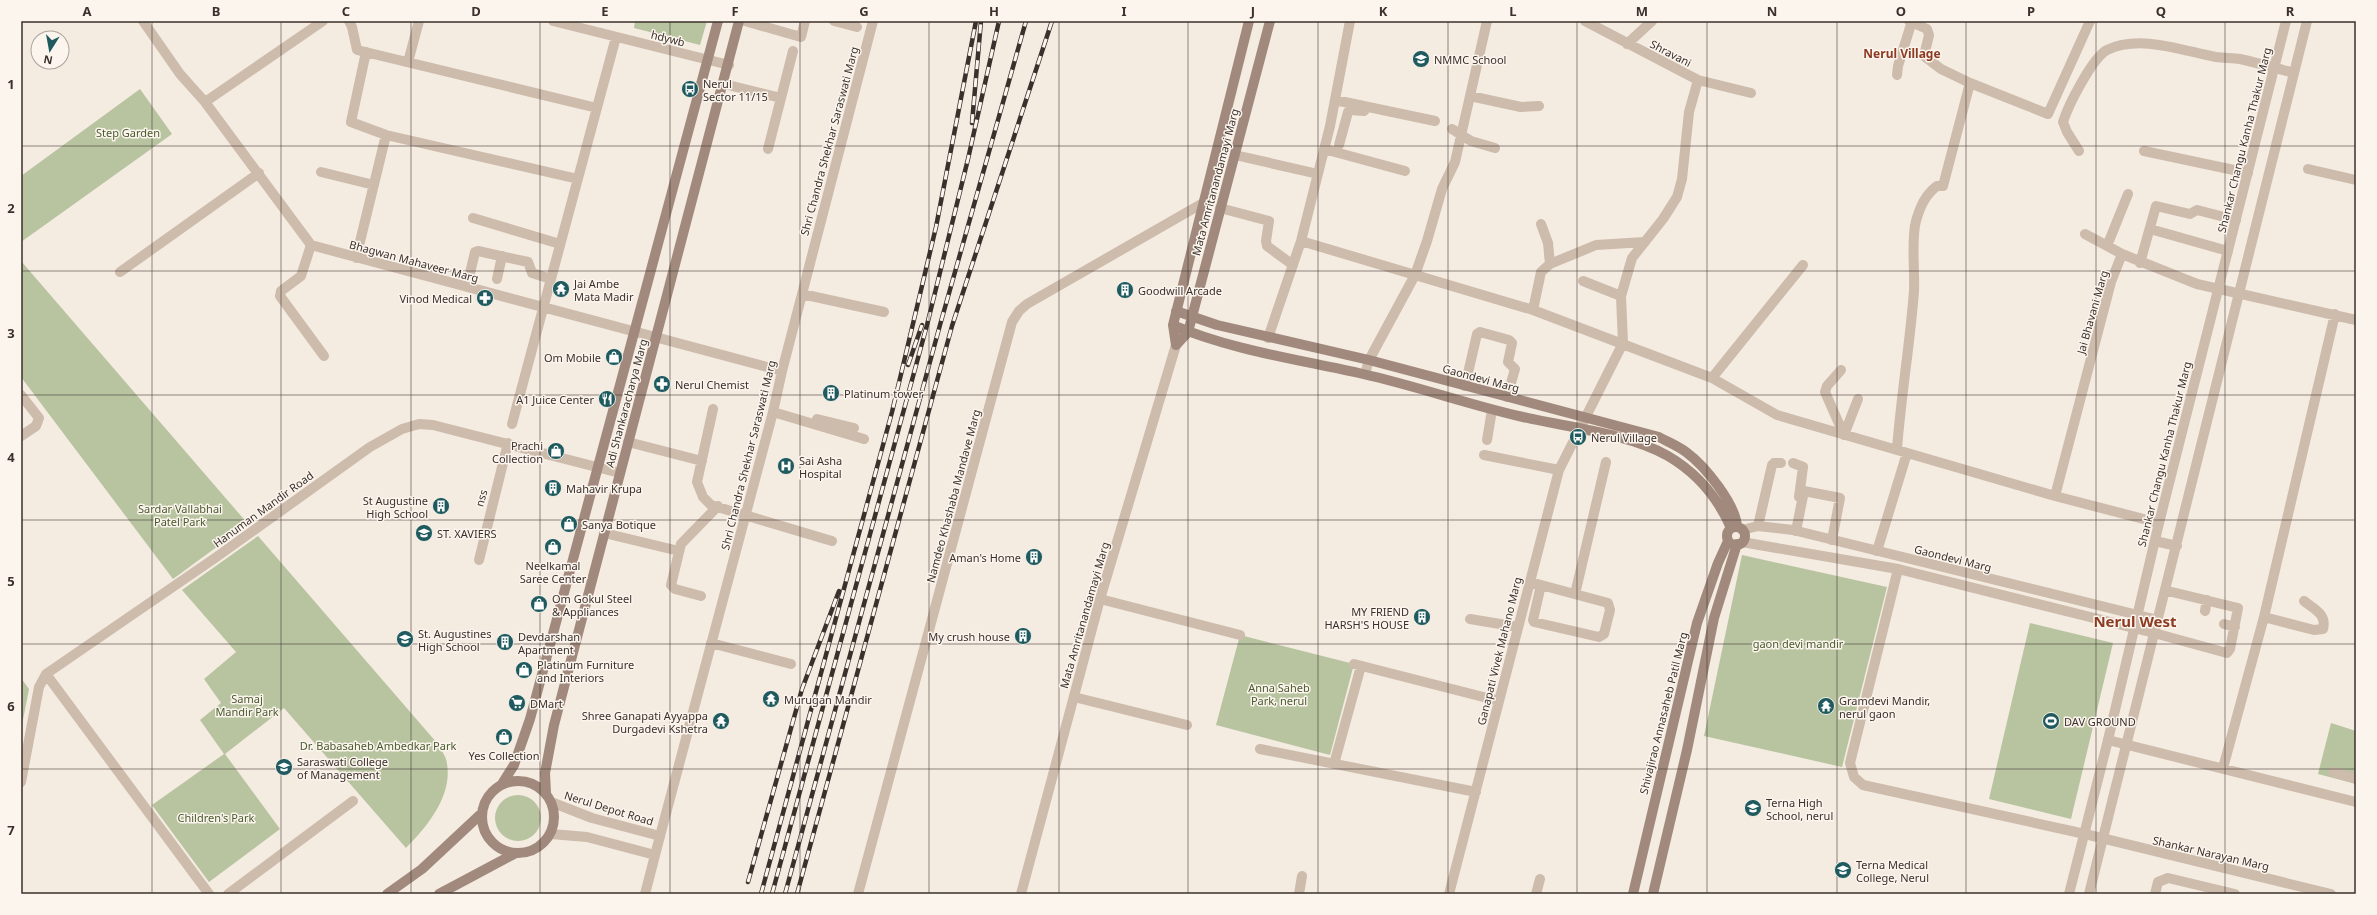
<svg xmlns="http://www.w3.org/2000/svg" width="2377" height="915" viewBox="0 0 2377 915" font-family="'Noto Sans',sans-serif">
<style>
.green{fill:#b8c4a0}
.lines{fill:none;stroke-linecap:round;stroke-linejoin:round}
.minor{stroke:#cdbbac;stroke-width:10}
.tertiary{stroke:#cdbbac;stroke-width:10}
.secondary{stroke:#a18a7d;stroke-width:10}
.rail-casing{stroke:#3b302b;stroke-width:4.5}
.rail{stroke:#fbf5ee;stroke-width:3;stroke-dasharray:9;stroke-linecap:butt}
.grid{fill:none;stroke:#3b302b;stroke-width:1;stroke-opacity:0.55}
.labels{text-anchor:middle;dominant-baseline:central;stroke-width:3;stroke-linejoin:round;paint-order:stroke}
.street-label{font-size:11px;fill:#3b302b;stroke:#fbf5ee}
.poi-label{font-size:11px;fill:#3b302b;stroke:#fbf5ee;text-anchor:start}
.park-label{font-size:11px;fill:#4a5a2e;stroke:#fbf5ee}
.neighbourhood-label{font-size:12px;font-weight:bold;fill:#8c3b22;stroke:#fbf5ee}
.district-label{font-size:15px;font-weight:bold;fill:#8c3b22;stroke:#fbf5ee}
.neatline{fill:none;stroke:#3b302b;stroke-width:1.5}
.grid-label{font-size:13px;text-anchor:middle;font-weight:bold;fill:#3b302b}
</style>
<rect width="100%" height="100%" fill="#f4ebe1"/>
<path class="green" d="M635,21H707L700,45L634,28Z
M140,89L172,134L21,242V176Z
M21,261L248,524L173,579L21,377Z
M258,536L437,743C440,748 444,754 446,759C455,793 428,826 406,848L284,708L225,754L280,829L209,882L152,805L224,754L200,720L221,703L204,679L236,652L182,590Z
M1742,555L1887,587L1842,767L1704,736Z
M2030,623L2113,643L2071,819L1989,799Z
M1240,635L1354,664L1330,755L1216,725Z
M21,678L29,689L21,730Z
M2331,723L2356,731V784L2318,774Z
M495 818a23 23 0 1 1 46 0a23 23 0 1 1-46 0Z"/>
<g class="lines">
<path class="minor" d="M143,21L180,74L205,102L311,245L782,371
M349,21L352,27L357,50L597,108
M553,21L729,65
M745,21L801,37L805,21
M834,21L857,27
M1585,21L1698,80L1751,93
M1909,21L1927,29L1929,35L1924,56L1941,69L1970,83
M1627,44L1652,21
M366,52L351,122L386,135L578,179
M408,62L419,21
M1897,75L1898,66L1912,21
M724,84L781,98L793,51
M1470,96L1521,107L1539,106
M1335,100L1435,121
M205,102L323,21
M1452,129L1471,141L1495,148
M1339,145L1348,112L1351,110L1364,111
M768,149L781,98
M1324,149L1405,171
M2079,151L2067,132L2063,122C2068,106 2092,58 2107,50C2140,34 2183,51 2216,57C2224,58 2232,58 2240,59C2258,63 2276,68 2294,73
M2144,151L2248,173
M1235,155L1318,174
M2308,169L2356,180
M321,172L374,185
M1220,208L1269,221L1266,241L1267,246L1293,265
M473,218L560,244
M1541,224L1548,243L1550,264
M2150,229L2228,251
M2085,234L2122,254
M1301,241L1533,310L1712,378L1777,415L2055,496L2159,523
M311,245L301,276L281,291L280,296L324,356
M2107,246L2128,194
M356,258L386,135
M2140,263L2156,206L2190,214L2197,210L2236,220
M120,272L259,173
M470,273L475,252L478,251L528,262L532,273L551,279
M497,279L502,256
M802,294L884,312
M1621,296L1632,258L1663,219L1677,197L1682,179L1689,112L1698,80
M1533,310L1541,272L1550,264L1596,245L1645,242
M1268,338L1301,241L1330,126L1350,21
M1841,370L1827,386L1825,392L1844,435
M1365,374L1369,360L1415,275L1427,241L1442,189L1455,162L1487,21
M1712,378L1803,265
M1465,386L1477,334L1480,332L1509,340L1512,343L1508,362L1515,369L1507,397
M21,395L39,418L36,426L21,436
M713,409L697,482L703,497L711,505L832,541
M773,412L864,439
M817,419L854,428
M512,424L616,37
M1844,435L1858,399
M1487,440L1492,410
M628,442L702,461
M1897,449C1901,396 1910,344 1914,291C1915,271 1911,238 1916,221C1920,207 1925,195 1937,186H1943L1970,83L2048,114L2090,21
M1484,455L1559,470
M1793,463L1803,467L1799,497
M2055,496L2111,282L2122,254L2197,284L2356,320
M1758,526L1772,465L1774,463H1781
M1796,531L1804,491L1840,498L1832,540
M604,533L679,551
M1877,551L1907,453
M479,560L508,443
M1898,569L1850,763L1854,777L1863,785L2085,834L2331,894
M1530,582L1541,585L1608,603L1610,610L1604,634L1599,637L1534,622L1533,620L1541,585
M1575,594L1606,462
M701,596L675,589L671,585L681,544L718,506
M1100,599L1240,635
M2205,611L2207,600
M2264,617L2314,630L2323,629C2327,614 2314,609 2304,601
M1470,619L1518,627
M2224,624L2235,627
M2154,633L2227,653L2230,649L2238,608L2172,592H2165
M711,643L791,664
M1354,664L1499,701
M46,674L209,894
M1074,697L1187,725
M2108,740L2356,802
M1260,749L1476,792
M1334,764L1361,666
M2223,768L2264,617L2335,314
M2333,772L2356,779
M21,782L39,687L46,674L215,558L370,447L402,429L419,424L433,425L620,473
M660,836L773,412L782,371L873,21
M228,894L353,801
M1299,894L1302,876
M1449,894L1559,470L1623,343L1621,296L1583,281
M1536,894L1540,879
M2155,894L2158,882L2168,878L2235,894"/>
<path class="tertiary" d="M1742,530L1758,526L1793,530L2158,620
M2155,541L2177,546
M1742,542L1898,569L2154,633
M551,802L592,818L660,836L645,894
M551,834L587,837L655,855
M858,894L1012,322L1019,311L1027,304L1203,203
M1021,894L1100,599L1176,345
M2069,894L2108,740L2159,523L2286,21
M2089,894L2307,21"/>
<path class="secondary" d="M1176,311L1217,325L1369,360L1659,437C1668,442 1678,446 1686,452C1705,466 1736,504 1737,527
M1173,325C1230,350 1302,360 1363,374C1417,386 1469,405 1523,417C1566,427 1631,434 1668,456C1697,473 1718,498 1731,528
M1176,345L1188,332L1270,21
M1176,345L1173,325L1249,21
M1727 536a9 9 0 1 1 18 0a9 9 0 1 1-18 0Z
M482 817a36 36 0 1 1 72 0a36 36 0 1 1-72 0Z
M502,784L514,765L530,719L718,21
M546,793L545,773L554,725L739,21
M387,894L422,869L482,813
M439,894L514,854
M1633,894L1697,623L1718,563L1728,541
M1653,894L1687,750L1714,618L1737,544"/>
<g class="rail-casing">
<path id="rail" d="M972,123L981,21
M908,365L922,325
M748,882L802,689L839,591
M761,894L892,412L936,227L976,21
M772,894L927,325L968,159L999,21
M785,894L940,325L1026,21
M797,894L952,326L1052,21"/>
</g>
<use href="#rail" class="rail"/>
</g>
<path class="grid" d="M152,21V894M281,21V894M411,21V894M540,21V894M670,21V894M800,21V894M929,21V894M1059,21V894M1188,21V894M1318,21V894M1448,21V894M1577,21V894M1707,21V894M1837,21V894M1966,21V894M2096,21V894M2225,21V894M21,146H2356M21,271H2356M21,395H2356M21,520H2356M21,644H2356M21,769H2356"/>
<defs>
<g id="school-disc" transform="scale(0.9)"><circle r="9.5" fill="#1f5a5e" stroke="#fbf5ee"/><path d="M0-5L7-2L0 1L-7-2ZM-4 1L0 2.5L4 1V4Q0 6-4 4Z" fill="#fff"/></g>
<g id="bus-disc" transform="scale(0.9)"><circle r="9.5" fill="#1f5a5e" stroke="#fbf5ee"/><path d="M-5-6H5V4H4V6H2V4H-2V6H-4V4H-5ZM-3.5-4V0h7V-4ZM-3.5 1.2v1.5H-2V1.2ZM2 1.2v1.5H3.5V1.2Z" fill="#fff"/></g>
<g id="temple-disc" transform="scale(0.9)"><circle r="9.5" fill="#1f5a5e" stroke="#fbf5ee"/><path d="M0-6L5-2H3V0L6.5 2.5H4V6H1.5V3h-3V6H-4V2.5H-6.5L-3 0V-2H-5Z" fill="#fff"/></g>
<g id="building-disc" transform="scale(0.9)"><circle r="9.5" fill="#1f5a5e" stroke="#fbf5ee"/><path d="M-4-6H4V6H1V3H-1V6H-4ZM-2.5-4.3h1.7v1.8h-1.7ZM.8-4.3h1.7v1.8H.8ZM-2.5-1h1.7V.8h-1.7ZM.8-1h1.7V.8H.8Z" fill="#fff"/></g>
<g id="pharmacy-disc" transform="scale(0.9)"><circle r="9.5" fill="#1f5a5e" stroke="#fbf5ee"/><path d="M-2-6h4v4h4v4h-4v4h-4v-4h-4v-4h4Z" fill="#fff"/></g>
<g id="shop-disc" transform="scale(0.9)"><circle r="9.5" fill="#1f5a5e" stroke="#fbf5ee"/><path d="M-5-2.5h2.3a2.7 3.5 0 0 1 5.4 0H5L5.5 6h-11ZM-1.5-2.5h3a1.5 2.3 0 0 0-3 0Z" fill="#fff"/></g>
<g id="restaurant-disc" transform="scale(0.9)"><circle r="9.5" fill="#1f5a5e" stroke="#fbf5ee"/><path d="M-5-6h1v4h1v-4h1v4h1v-4h1v5L-1.5 .5V6h-2V.5L-5-1ZM5-6V6H3V1.5H1.5Q1.5-4 5-6Z" fill="#fff"/></g>
<g id="hospital-disc" transform="scale(0.9)"><circle r="9.5" fill="#1f5a5e" stroke="#fbf5ee"/><path d="M-5-5h3v3.5h4V-5h3V5h-3V1.5h-4V5h-3Z" fill="#fff"/></g>
<g id="supermarket-disc" transform="scale(0.9)"><circle r="9.5" fill="#1f5a5e" stroke="#fbf5ee"/><path d="M-6-5.5h2.5l.6 2H6L4.5 2H-2.5L-4.4-4H-6ZM-1.5 3.2a1.3 1.3 0 1 0 .1 0ZM3 3.2a1.3 1.3 0 1 0 .1 0Z" fill="#fff"/></g>
<g id="stadium-disc" transform="scale(0.9)"><circle r="9.5" fill="#1f5a5e" stroke="#fbf5ee"/><path d="M0-5a6.5 5 0 1 0 0 10a6.5 5 0 1 0 0-10ZM-3.5-1.8h7v3.6h-7Z" fill="#fff"/></g>
<g id="university-disc" transform="scale(0.9)"><circle r="9.5" fill="#1f5a5e" stroke="#fbf5ee"/><path d="M0-5L7-2L0 1L-7-2ZM-4 1L0 2.5L4 1V4Q0 6-4 4Z" fill="#fff"/></g>
</defs>
<g fill-rule="evenodd">
<use href="#school-disc" x="1421" y="59"/>
<use href="#bus-disc" x="690" y="89"/>
<use href="#temple-disc" x="561" y="289"/>
<use href="#building-disc" x="1125" y="290"/>
<use href="#pharmacy-disc" x="485" y="298"/>
<use href="#shop-disc" x="614" y="357"/>
<use href="#pharmacy-disc" x="662" y="384"/>
<use href="#building-disc" x="831" y="393"/>
<use href="#restaurant-disc" x="607" y="399"/>
<use href="#bus-disc" x="1578" y="437"/>
<use href="#shop-disc" x="556" y="451"/>
<use href="#hospital-disc" x="786" y="466"/>
<use href="#building-disc" x="553" y="488"/>
<use href="#building-disc" x="441" y="506"/>
<use href="#shop-disc" x="569" y="524"/>
<use href="#school-disc" x="424" y="533"/>
<use href="#shop-disc" x="553" y="547"/>
<use href="#building-disc" x="1034" y="557"/>
<use href="#shop-disc" x="539" y="604"/>
<use href="#building-disc" x="1422" y="617"/>
<use href="#building-disc" x="1023" y="636"/>
<use href="#school-disc" x="405" y="639"/>
<use href="#building-disc" x="505" y="642"/>
<use href="#shop-disc" x="524" y="670"/>
<use href="#temple-disc" x="771" y="699"/>
<use href="#supermarket-disc" x="517" y="703"/>
<use href="#temple-disc" x="1826" y="706"/>
<use href="#temple-disc" x="721" y="721"/>
<use href="#stadium-disc" x="2051" y="721"/>
<use href="#shop-disc" x="504" y="737"/>
<use href="#university-disc" x="284" y="767"/>
<use href="#school-disc" x="1753" y="808"/>
<use href="#university-disc" x="1843" y="870"/>
</g>
<g class="labels">
<g class="street-label">
<text transform="translate(668 38) rotate(14)">hdywb</text>
<text transform="translate(1671 53) rotate(27)">Shravani</text>
<text transform="translate(2244 140) rotate(-76)">Shankar Changu Kanha Thakur Marg</text>
<text transform="translate(829 141) rotate(-75)">Shri Chandra Shekhar Saraswati Marg</text>
<text transform="translate(1215 182) rotate(-75)">Mata Amritanandamayi Marg</text>
<text transform="translate(414 261) rotate(15)">Bhagwan Mahaveer Marg</text>
<text transform="translate(2092 312) rotate(-74)">Jai Bhavani Marg</text>
<text transform="translate(1481 378) rotate(15)">Gaondevi Marg</text>
<text transform="translate(626 403) rotate(-75)">Adi Shankaracharya Marg</text>
<text transform="translate(2164 454) rotate(-76)">Shankar Changu Kanha Thakur Marg</text>
<text transform="translate(748 455) rotate(-76)">Shri Chandra Shekhar Saraswati Marg</text>
<text transform="translate(953 496) rotate(-75)">Namdeo Khashaba Mandave Marg</text>
<text transform="translate(481 498) rotate(-75)">nss</text>
<text transform="translate(263 509) rotate(-36)">Hanuman Mandir Road</text>
<text transform="translate(1953 558) rotate(14)">Gaondevi Marg</text>
<text transform="translate(1084 615) rotate(-74)">Mata Amritanandamayi Marg</text>
<text transform="translate(1499 651) rotate(-76)">Ganapati Vivek Mahano Marg</text>
<text transform="translate(1663 713) rotate(-76)">Shivajirao Annasaheb Patil Marg</text>
<text transform="translate(609 808) rotate(17)">Nerul Depot Road</text>
<text transform="translate(2211 853) rotate(13)">Shankar Narayan Marg</text>
</g>
<g class="poi-label">
<text x="1434" y="59">NMMC School</text>
<text x="703" y="83">Nerul<tspan x="703" dy="13">Sector 11/15</tspan></text>
<text x="574" y="283">Jai Ambe<tspan x="574" dy="13">Mata Madir</tspan></text>
<text x="1138" y="290">Goodwill Arcade</text>
<text x="472" y="298" text-anchor="end">Vinod Medical</text>
<text x="601" y="357" text-anchor="end">Om Mobile</text>
<text x="675" y="384">Nerul Chemist</text>
<text x="844" y="393">Platinum tower</text>
<text x="594" y="399" text-anchor="end">A1 Juice Center</text>
<text x="1591" y="437">Nerul Village</text>
<text x="543" y="445" text-anchor="end">Prachi<tspan x="543" dy="13">Collection</tspan></text>
<text x="799" y="460">Sai Asha<tspan x="799" dy="13">Hospital</tspan></text>
<text x="566" y="488">Mahavir Krupa</text>
<text x="428" y="500" text-anchor="end">St Augustine<tspan x="428" dy="13">High School</tspan></text>
<text x="582" y="524">Sanya Botique</text>
<text x="437" y="533">ST. XAVIERS</text>
<text x="1021" y="557" text-anchor="end">Aman's Home</text>
<text x="553" y="565" text-anchor="middle">Neelkamal<tspan x="553" dy="13">Saree Center</tspan></text>
<text x="552" y="598">Om Gokul Steel<tspan x="552" dy="13">&amp; Appliances</tspan></text>
<text x="1409" y="611" text-anchor="end">MY FRIEND<tspan x="1409" dy="13">HARSH'S HOUSE</tspan></text>
<text x="418" y="633">St. Augustines<tspan x="418" dy="13">High School</tspan></text>
<text x="518" y="636">Devdarshan<tspan x="518" dy="13">Apartment</tspan></text>
<text x="1010" y="636" text-anchor="end">My crush house</text>
<text x="537" y="664">Platinum Furniture<tspan x="537" dy="13">and Interiors</tspan></text>
<text x="784" y="699">Murugan Mandir</text>
<text x="1839" y="700">Gramdevi Mandir,<tspan x="1839" dy="13">nerul gaon</tspan></text>
<text x="530" y="703">DMart</text>
<text x="708" y="715" text-anchor="end">Shree Ganapati Ayyappa<tspan x="708" dy="13">Durgadevi Kshetra</tspan></text>
<text x="2064" y="721">DAV GROUND</text>
<text x="504" y="755" text-anchor="middle">Yes Collection</text>
<text x="297" y="761">Saraswati College<tspan x="297" dy="13">of Management</tspan></text>
<text x="1766" y="802">Terna High<tspan x="1766" dy="13">School, nerul</tspan></text>
<text x="1856" y="864">Terna Medical<tspan x="1856" dy="13">College, Nerul</tspan></text>
</g>
<g class="park-label">
<text x="128" y="132">Step Garden</text>
<text x="180" y="508">Sardar Vallabhai<tspan x="180" dy="13">Patel Park</tspan></text>
<text x="1798" y="643">gaon devi mandir</text>
<text x="1279" y="687">Anna Saheb<tspan x="1279" dy="13">Park, nerul</tspan></text>
<text x="247" y="698">Samaj<tspan x="247" dy="13">Mandir Park</tspan></text>
<text x="378" y="745">Dr. Babasaheb Ambedkar Park</text>
<text x="216" y="817">Children's Park</text>
</g>
<g class="neighbourhood-label">
<text x="1902" y="53">Nerul Village</text>
</g>
<g class="district-label">
<text x="2135" y="621">Nerul West</text>
</g>
</g>
<rect width="2377" height="915" fill="none" stroke="#fbf5ee" stroke-width="44"/>
<g transform="translate(50 50) rotate(191)"><circle r="19" fill="#fbf5ee" stroke="#aea6a0"/>
<path d="M0-3L7 15L0 10L-7 15Z" fill="#1f5a5e"/>
<text y="-6" font-size="11" font-weight="bold" text-anchor="middle" fill="#3b302b">N</text>
</g>
<rect x="22" y="22" width="2333" height="871" class="neatline"/>
<g class="grid-label">
<text x="87" y="16">A</text>
<text x="216" y="16">B</text>
<text x="346" y="16">C</text>
<text x="476" y="16">D</text>
<text x="605" y="16">E</text>
<text x="735" y="16">F</text>
<text x="864" y="16">G</text>
<text x="994" y="16">H</text>
<text x="1124" y="16">I</text>
<text x="1253" y="16">J</text>
<text x="1383" y="16">K</text>
<text x="1513" y="16">L</text>
<text x="1642" y="16">M</text>
<text x="1772" y="16">N</text>
<text x="1901" y="16">O</text>
<text x="2031" y="16">P</text>
<text x="2161" y="16">Q</text>
<text x="2290" y="16">R</text>
<text x="11" y="89">1</text>
<text x="11" y="213">2</text>
<text x="11" y="338">3</text>
<text x="11" y="462">4</text>
<text x="11" y="586">5</text>
<text x="11" y="711">6</text>
<text x="11" y="835">7</text>
</g>
</svg>
